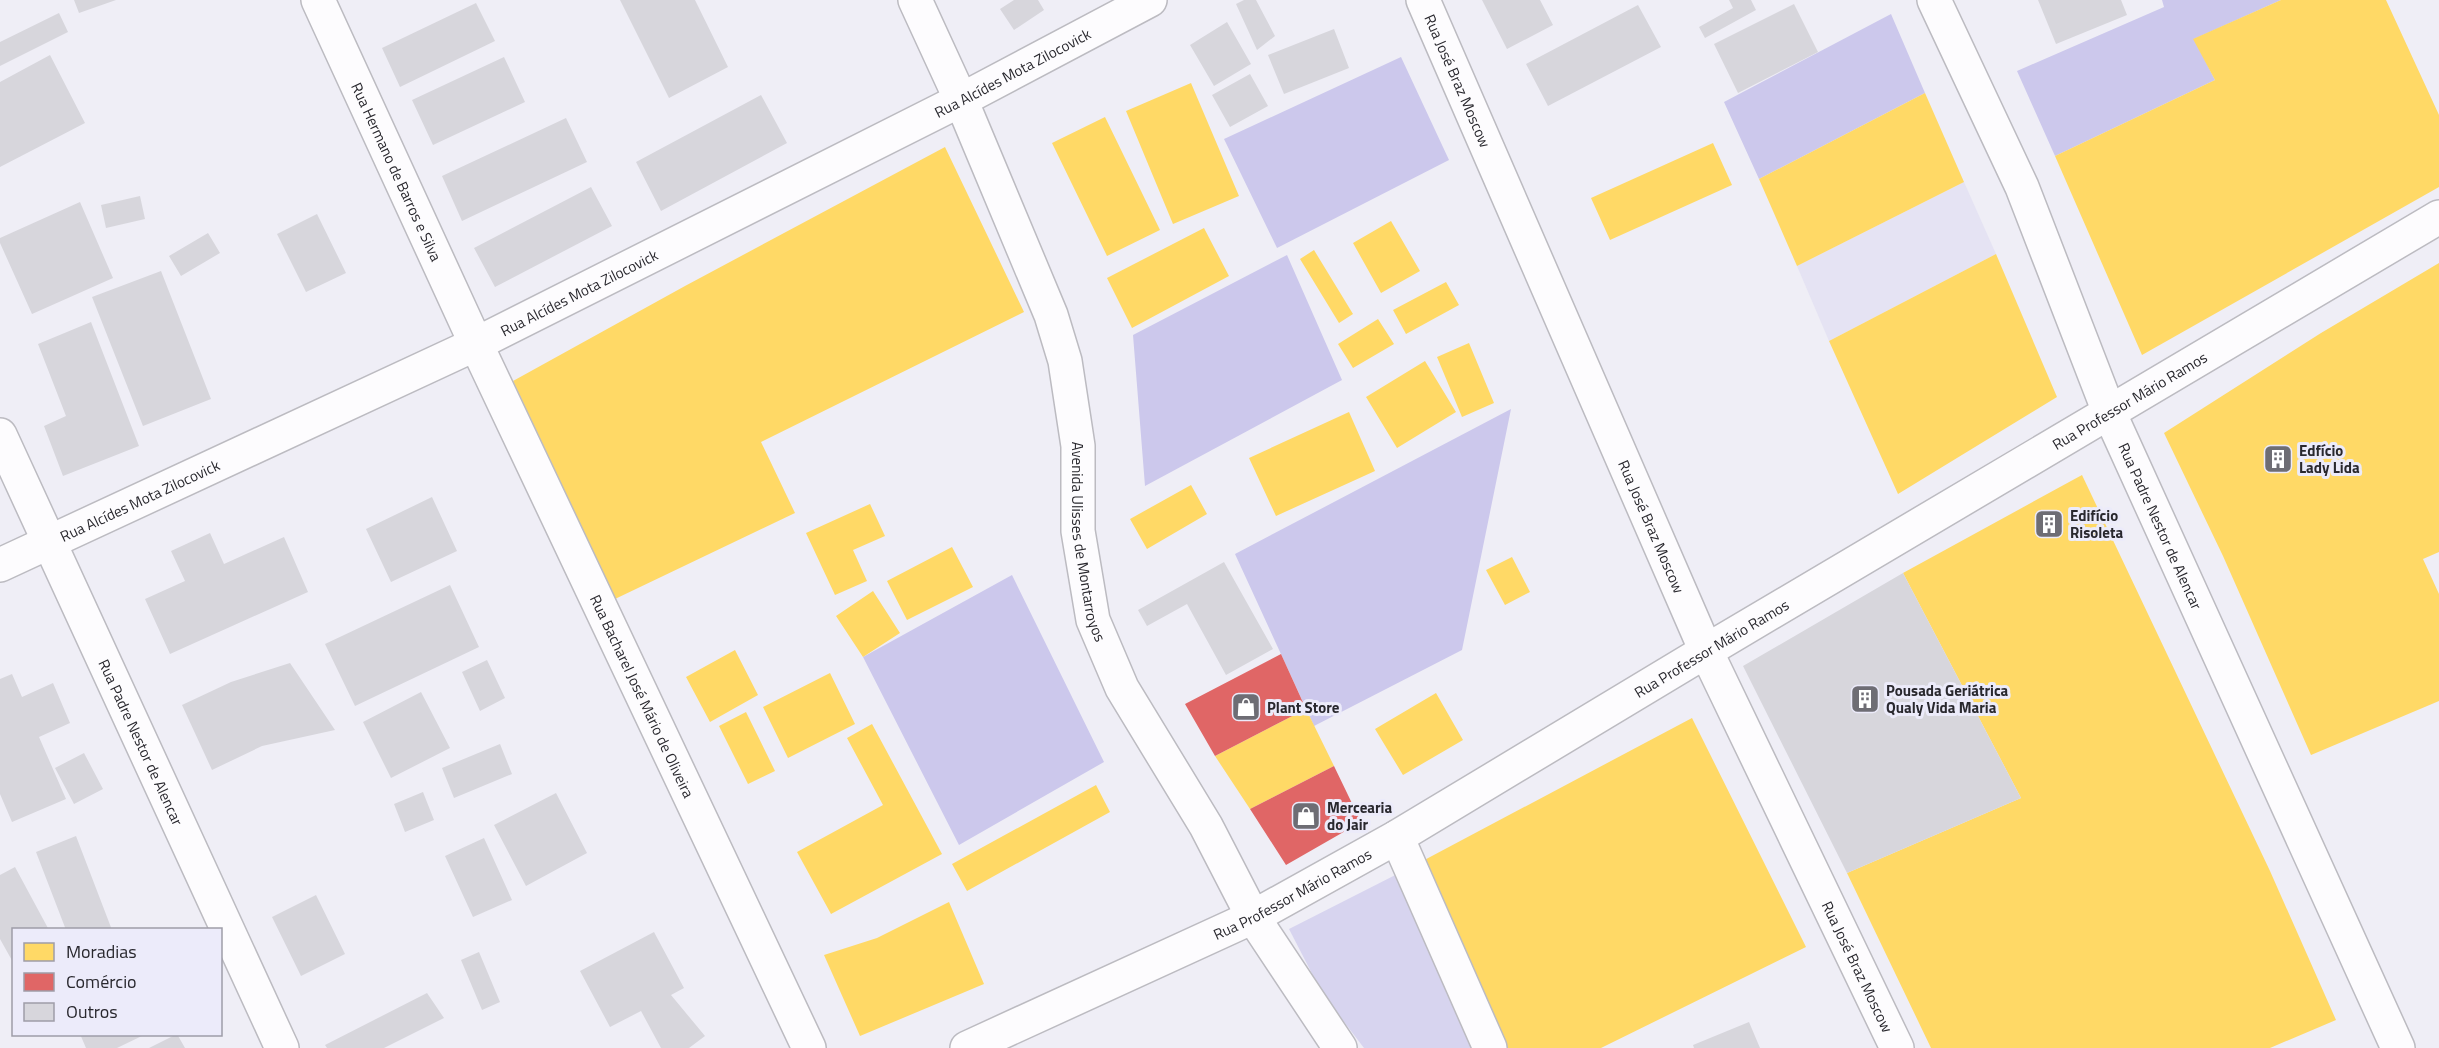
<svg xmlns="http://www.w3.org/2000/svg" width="2439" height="1048" viewBox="0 0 2439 1048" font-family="'Titillium Web',sans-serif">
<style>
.built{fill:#e5e3f3}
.green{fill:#d7d4ef}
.forest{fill:#ccc8ec}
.homes{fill:#ffd966}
.shops{fill:#e06666}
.building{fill:#d7d6dc}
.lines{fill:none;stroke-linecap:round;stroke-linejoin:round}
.street-casing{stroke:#bcbbc1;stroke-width:36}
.secondary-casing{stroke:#bcbbc1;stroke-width:36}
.street{stroke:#fdfcfe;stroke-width:33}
.secondary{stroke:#fdfcfe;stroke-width:33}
.labels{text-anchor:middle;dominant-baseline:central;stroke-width:6;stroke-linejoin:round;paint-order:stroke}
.street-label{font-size:15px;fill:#29282e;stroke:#ecebfa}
.poi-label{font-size:15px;font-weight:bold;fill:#29282e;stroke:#ecebfa;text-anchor:start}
</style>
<rect width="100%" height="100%" fill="#efeef6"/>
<path class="built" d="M1964,182L1996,254L1829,341L1797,266Z"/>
<path class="green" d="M1415,865L1506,1048H1364L1322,993L1289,929Z"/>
<path class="forest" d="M2162,0H2281L2194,39L2215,80L2055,156L2017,71L2164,7Z
M1891,14L1925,93L1759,179L1724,102Z
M1401,57L1449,160L1277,248L1224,139Z
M1287,255L1342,380L1145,486L1133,335Z
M1511,409L1462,650L1314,726L1235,554Z
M1012,575L1104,762L959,845L863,657Z"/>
<path class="homes" d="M2281,0H2386L2439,115V187L2142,355L2055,156L2215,80L2193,39Z
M1191,83L1239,196L1173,224L1126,111Z
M1925,93L1964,182L1797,266L1759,179Z
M1105,117L1160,230L1107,256L1052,143Z
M1713,143L1732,185L1610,240L1591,198Z
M945,147L1024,312L761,442L795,513L615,599L513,381L685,286Z
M1391,221L1420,271L1381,293L1353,243Z
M1204,228L1229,276L1132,328L1107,278Z
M1314,250L1353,314L1339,323L1300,259Z
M1996,254L2057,397L1898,494L1829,341Z
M2439,263V552L2423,559L2439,594V701L2311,755L2223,556L2164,433L2321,333Z
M1446,282L1459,305L1406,334L1393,310Z
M1378,319L1394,344L1353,368L1338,344Z
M1469,343L1494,403L1462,417L1437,357Z
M1425,361L1456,412L1397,448L1366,397Z
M1349,412L1375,471L1276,516L1249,458Z
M2082,475L2270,871L2336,1020L2270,1048H1931L1847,873L2021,798L1903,573Z
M1191,485L1207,514L1147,549L1130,519Z
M870,504L885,536L853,550L867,581L835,595L806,533Z
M952,547L973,587L907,620L887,581Z
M1512,557L1530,592L1505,605L1486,570Z
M873,591L900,633L863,657L836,616Z
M735,650L758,695L710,722L686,677Z
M830,673L855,724L788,758L763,707Z
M1436,693L1463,740L1403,775L1375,729Z
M1306,709L1334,766L1250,809L1215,756Z
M746,712L775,771L748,784L719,726Z
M1692,718L1806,947L1601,1048H1506L1415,865Z
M872,724L942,854L831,914L797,852L883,805L847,738Z
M1096,785L1110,812L967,891L952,864Z
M949,902L984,984L860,1036L824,955L877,938Z"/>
<path class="shops" d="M1281,654L1306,709L1215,756L1185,704Z
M1334,766L1361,822L1286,865L1250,809Z"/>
<path class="building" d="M74,0H116L79,13Z
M620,0H695L728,67L669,98Z
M1014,0H1038L1044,10L1014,30L1000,9Z
M1244,0H1256L1275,36L1257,50L1236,4Z
M1482,0H1540L1553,25L1507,49Z
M1729,0H1751L1756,10L1705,38L1699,27L1733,8Z
M2038,0H2121L2127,15L2056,44Z
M476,3L495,41L400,87L382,48Z
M1794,4L1818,52L1738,93L1714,44Z
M1638,5L1661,47L1548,106L1526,64Z
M59,13L68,32L0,66V42Z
M1227,22L1251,64L1214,86L1190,45Z
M1334,29L1349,68L1284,94L1268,55Z
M50,55L85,123L0,167V82Z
M504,57L525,102L433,145L412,100Z
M1250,74L1268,106L1230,127L1212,95Z
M761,95L787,143L661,211L636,162Z
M566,118L587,162L462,221L442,176Z
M591,187L612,226L495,287L474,248Z
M140,196L145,219L106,228L101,205Z
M80,202L113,278L32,314L0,243V238Z
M317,214L346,273L306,292L277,234Z
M208,233L220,253L181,276L169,256Z
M161,271L211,399L143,426L92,297Z
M91,322L139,446L63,476L44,426L66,416L38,344Z
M432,497L457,551L391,582L366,529Z
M210,533L224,564L284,537L308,592L170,654L145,599L185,581L171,551Z
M1224,562L1273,649L1226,675L1187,604L1147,626L1138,610Z
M1903,573L2021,798L1847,873L1743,666Z
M450,585L479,647L355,706L325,644Z
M487,660L505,698L480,711L462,672Z
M290,663L335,730L262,746L212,770L182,705L231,682Z
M12,674L22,697L53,683L70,723L39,737L66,799L12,822L0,794V679Z
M421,692L450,748L391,778L363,722Z
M500,744L512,774L454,798L442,768Z
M84,753L103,789L74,804L55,768Z
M423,792L434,820L405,832L394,804Z
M556,793L587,853L526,886L494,825Z
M76,836L112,930H66L36,852Z
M484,838L512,900L473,917L445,856Z
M15,867L49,930H14V964L0,939V875Z
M316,895L345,954L301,976L272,917Z
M654,932L684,988L671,995L705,1036L689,1048H661L641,1011L610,1027L580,971Z
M479,952L500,1002L482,1010L461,960Z
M427,993L444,1018L384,1048H327L325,1045Z
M1749,1022L1760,1048H1694L1693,1045Z
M80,1034H146L117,1048H86Z
M177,1034L185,1048H149Z"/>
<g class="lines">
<g class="street-casing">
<g id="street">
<path id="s1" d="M318,0L476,344L809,1048"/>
<path id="s2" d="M1423,0L1706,651L1897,1048"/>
<path id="s3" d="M1934,0L2022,187L2109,412L2398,1048"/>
<path id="s4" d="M0,435L282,1048"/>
<path id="s5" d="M0,565L476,344L961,100L1150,0"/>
<path d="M1397,837L1490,1048"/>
<path id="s6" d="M967,1048L1253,917L1397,837L1706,651L2439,217"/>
</g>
</g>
<g class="secondary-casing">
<g id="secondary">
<path id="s7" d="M915,0L961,100L1051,315L1065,361L1078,446V531L1093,620L1122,688L1206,826L1253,917L1340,1048"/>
</g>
</g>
<use href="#street" class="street"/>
<use href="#secondary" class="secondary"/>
</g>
<defs>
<g id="building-square" transform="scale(1.5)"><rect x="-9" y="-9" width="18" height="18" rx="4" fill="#6e6d74" stroke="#ecebfa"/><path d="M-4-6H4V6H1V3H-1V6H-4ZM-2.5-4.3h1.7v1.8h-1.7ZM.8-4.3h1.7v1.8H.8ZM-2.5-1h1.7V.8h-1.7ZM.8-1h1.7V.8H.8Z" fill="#fff"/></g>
<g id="shop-square" transform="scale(1.5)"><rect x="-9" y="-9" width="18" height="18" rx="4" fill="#6e6d74" stroke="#ecebfa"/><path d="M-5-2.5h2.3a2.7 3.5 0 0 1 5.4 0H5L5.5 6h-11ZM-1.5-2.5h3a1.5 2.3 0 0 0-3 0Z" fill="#fff"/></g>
</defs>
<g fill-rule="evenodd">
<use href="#building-square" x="2278" y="459"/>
<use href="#building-square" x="2049" y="524"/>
<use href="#building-square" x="1865" y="699"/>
<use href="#shop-square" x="1246" y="707"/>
<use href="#shop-square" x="1306" y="816"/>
</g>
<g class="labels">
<g class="street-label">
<text stroke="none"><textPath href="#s5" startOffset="1126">Rua Alcídes Mota Zilocovick</textPath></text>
<text stroke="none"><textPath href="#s2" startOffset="88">Rua José Braz Moscow</textPath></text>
<text stroke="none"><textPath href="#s1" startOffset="189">Rua Hermano de Barros e Silva</textPath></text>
<text stroke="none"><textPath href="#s5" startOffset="640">Rua Alcídes Mota Zilocovick</textPath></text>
<text stroke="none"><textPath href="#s6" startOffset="1332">Rua Professor Mário Ramos</textPath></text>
<text stroke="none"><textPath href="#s5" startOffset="154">Rua Alcídes Mota Zilocovick</textPath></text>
<text stroke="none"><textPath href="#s3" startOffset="573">Rua Padre Nestor de Alencar</textPath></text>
<text stroke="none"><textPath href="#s2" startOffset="574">Rua José Braz Moscow</textPath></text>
<text stroke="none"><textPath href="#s7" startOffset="574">Avenida Ulisses de Montarroyos</textPath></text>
<text stroke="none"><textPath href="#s6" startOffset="846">Rua Professor Mário Ramos</textPath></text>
<text stroke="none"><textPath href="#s1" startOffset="768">Rua Bacharel José Mário de Oliveira</textPath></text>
<text stroke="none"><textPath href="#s4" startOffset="338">Rua Padre Nestor de Alencar</textPath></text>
<text stroke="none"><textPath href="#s6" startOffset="360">Rua Professor Mário Ramos</textPath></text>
<text stroke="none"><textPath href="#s2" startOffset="1060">Rua José Braz Moscow</textPath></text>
</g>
<g class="poi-label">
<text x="2299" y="450">Edfício<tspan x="2299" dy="17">Lady Lida</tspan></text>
<text x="2070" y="515">Edifício<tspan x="2070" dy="17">Risoleta</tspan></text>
<text x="1886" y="690">Pousada Geriátrica<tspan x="1886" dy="17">Qualy Vida Maria</tspan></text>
<text x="1267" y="707">Plant Store</text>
<text x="1327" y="807">Mercearia<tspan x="1327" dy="17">do Jair</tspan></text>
</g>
</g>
<rect x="12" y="928" width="210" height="108" fill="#ecebfa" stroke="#9e9da8" stroke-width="1.5"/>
<rect x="24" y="943" width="30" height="18" fill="#ffd966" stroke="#9e9da8" stroke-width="1.5"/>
<text x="66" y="958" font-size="18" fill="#29282e">Moradias</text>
<rect x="24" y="973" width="30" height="18" fill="#e06666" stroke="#9e9da8" stroke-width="1.5"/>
<text x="66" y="988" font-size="18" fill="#29282e">Comércio</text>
<rect x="24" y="1003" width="30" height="18" fill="#d7d6dc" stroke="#9e9da8" stroke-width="1.5"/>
<text x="66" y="1018" font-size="18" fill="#29282e">Outros</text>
</svg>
